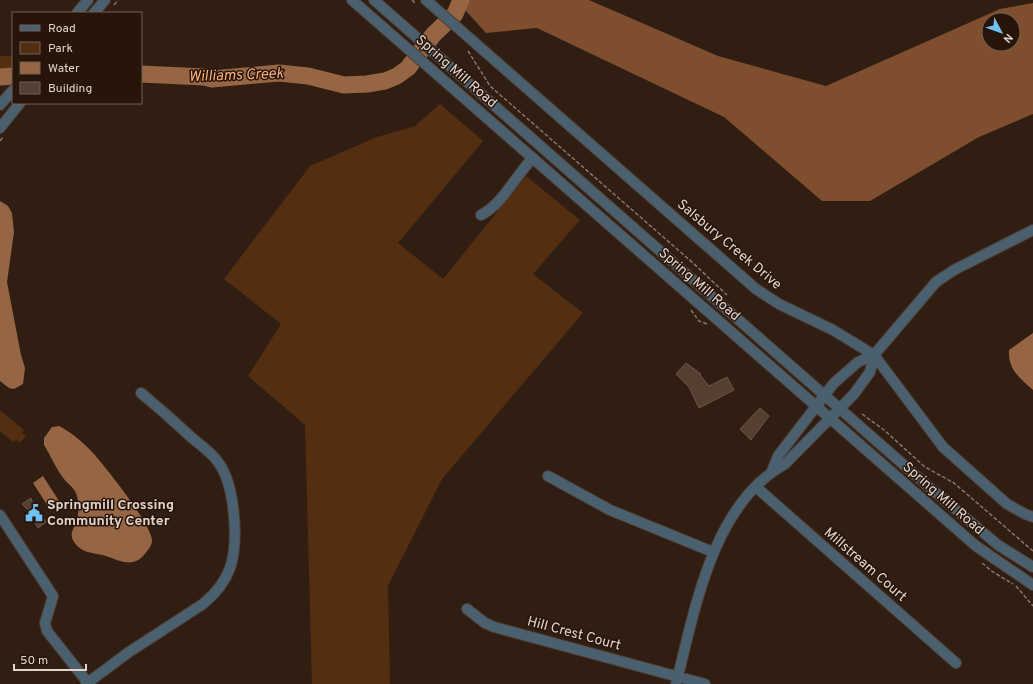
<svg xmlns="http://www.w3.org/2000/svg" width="1033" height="684" viewBox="0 0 1033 684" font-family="Overpass,sans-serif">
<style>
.green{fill:#542e11}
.forest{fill:#7e4e2e;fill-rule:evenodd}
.water{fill:#966544}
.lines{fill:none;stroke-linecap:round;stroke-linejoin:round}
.river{stroke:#966544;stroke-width:17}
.building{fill:#543f32;stroke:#6b5648}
.minor-casing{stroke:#4d3b30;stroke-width:12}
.path{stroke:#85756b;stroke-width:1.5;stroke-dasharray:4 2;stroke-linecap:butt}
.minor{stroke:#4b606f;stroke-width:10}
.labels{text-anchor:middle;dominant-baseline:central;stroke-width:3;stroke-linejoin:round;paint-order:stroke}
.street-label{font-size:14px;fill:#e1d4cc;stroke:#271509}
.poi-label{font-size:14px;font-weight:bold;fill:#e1d4cc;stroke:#271509;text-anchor:start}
.water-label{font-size:15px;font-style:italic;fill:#faaf7d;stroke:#271509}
</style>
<rect width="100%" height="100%" fill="#311e12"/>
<path class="green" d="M0,56H13V67L0,82Z
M440,104L483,141L398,243L443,279L526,176L580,220L533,274L583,313L442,479L388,586L390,684H312L305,425L248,376L281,324L224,279L310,166L377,137L415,126Z
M0,410L24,430L22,433L26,436L20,443L16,440L13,442L0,431Z"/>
<path class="forest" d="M456,0H589L718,56L826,86L1000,9L1033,3V114L979,137L870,201H822L724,117L537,28L486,33ZM989,20H1013V44H989Z"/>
<path class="water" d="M0,201L8,206L12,213L14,232L7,282L21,355L25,368L23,384L14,389L9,388L0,381Z
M1033,333V390C1019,377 1008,370 1009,350Z
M59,426C71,432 85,444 94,454C106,468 154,527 152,542C151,547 147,551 144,555C134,567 121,562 109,557C96,552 83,555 74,542C68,533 75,528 77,520C79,512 79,503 77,496C75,488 69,485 64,479C56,469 51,456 44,445V438L52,427Z
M43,476L61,504L51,511L33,483Z"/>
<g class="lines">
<path class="river" d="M141,74L204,77L212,79L279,73L308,76L344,85L367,84L385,81L397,76L408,68L433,35L455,14L461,0
M0,77L13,76"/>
</g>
<path class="building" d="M686,363L701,374L700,375L709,386L727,377L734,390L699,408L689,387L676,374Z
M760,408L769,416L751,440L740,429Z
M31,498L34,507L46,522L38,528L28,510L22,504Z"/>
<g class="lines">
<g class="minor-casing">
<path id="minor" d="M352,0L976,546L1033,585
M374,0L929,487L998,545L1033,567
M426,0L756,289L779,304L833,330L874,355L943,447L1007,504L1025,514L1033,517
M77,13L88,0
M94,13L105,0
M0,105L13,90
M0,128L20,103
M481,215C504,203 514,177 533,158
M772,471L778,456L834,383L858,362L874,355L936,282L954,270L1033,230
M548,476L610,510L713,552
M756,487L956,663
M0,515L53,596L45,623L47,631L88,683
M467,609L485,623L494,627L705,684
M86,684L129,652L203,604C215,594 225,582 230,568C239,542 235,484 218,462C211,452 200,445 191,437C175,422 158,407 141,393
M676,684C695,610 712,504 785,464L854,394L870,372L874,355"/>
</g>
<path class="path" d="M412,0L416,4
M114,5L118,0
M468,51L490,86L693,263L727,295
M0,141L3,137
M691,310L699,321L707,324
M862,414L884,430L925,467L954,483L1033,551
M982,563L993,572L1013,584
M1016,586L1033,606"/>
<use href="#minor" class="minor"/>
</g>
<defs>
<g id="civic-bare" transform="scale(1.38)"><path d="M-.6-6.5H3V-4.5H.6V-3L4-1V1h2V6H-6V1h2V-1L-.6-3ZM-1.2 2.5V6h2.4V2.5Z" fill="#72c1f5" stroke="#271509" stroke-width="2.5" paint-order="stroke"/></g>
</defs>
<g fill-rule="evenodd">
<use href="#civic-bare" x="34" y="513"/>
</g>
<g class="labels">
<g class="street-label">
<text transform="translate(456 72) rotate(41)">Spring Mill Road</text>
<text transform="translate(729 245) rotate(40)">Salsbury Creek Drive</text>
<text transform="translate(699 285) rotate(41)">Spring Mill Road</text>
<text transform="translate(943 499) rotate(41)">Spring Mill Road</text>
<text transform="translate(865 565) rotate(41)">Millstream Court</text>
<text transform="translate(574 634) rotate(15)">Hill Crest Court</text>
</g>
<g class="poi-label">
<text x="47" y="505">Springmill Crossing<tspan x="47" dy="16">Community Center</tspan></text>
</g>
<g class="water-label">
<text transform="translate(236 76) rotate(-2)">Williams Creek</text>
</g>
</g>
<rect x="12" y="12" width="130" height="92" fill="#271509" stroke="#716157"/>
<rect x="20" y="25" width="20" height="6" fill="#4b606f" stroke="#716157"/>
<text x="48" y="32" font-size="12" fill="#e1d4cc">Road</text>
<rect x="20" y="42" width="20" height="12" fill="#542e11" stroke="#716157"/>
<text x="48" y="52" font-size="12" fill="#e1d4cc">Park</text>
<rect x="20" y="62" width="20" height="12" fill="#966544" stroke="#716157"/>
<text x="48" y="72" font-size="12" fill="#e1d4cc">Water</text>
<rect x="20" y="82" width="20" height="12" fill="#543f32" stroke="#716157"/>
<text x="48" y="92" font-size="12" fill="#e1d4cc">Building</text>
<g transform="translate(1001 32) rotate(131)"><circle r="19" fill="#271509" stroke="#716157"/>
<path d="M0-3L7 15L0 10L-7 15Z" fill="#72c1f5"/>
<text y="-6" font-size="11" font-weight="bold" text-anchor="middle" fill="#e1d4cc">N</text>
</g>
<path d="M14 664v6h72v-6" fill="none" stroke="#e1d4cc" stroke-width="2"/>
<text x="20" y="664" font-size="12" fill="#e1d4cc" stroke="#271509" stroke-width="3" paint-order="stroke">50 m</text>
</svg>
